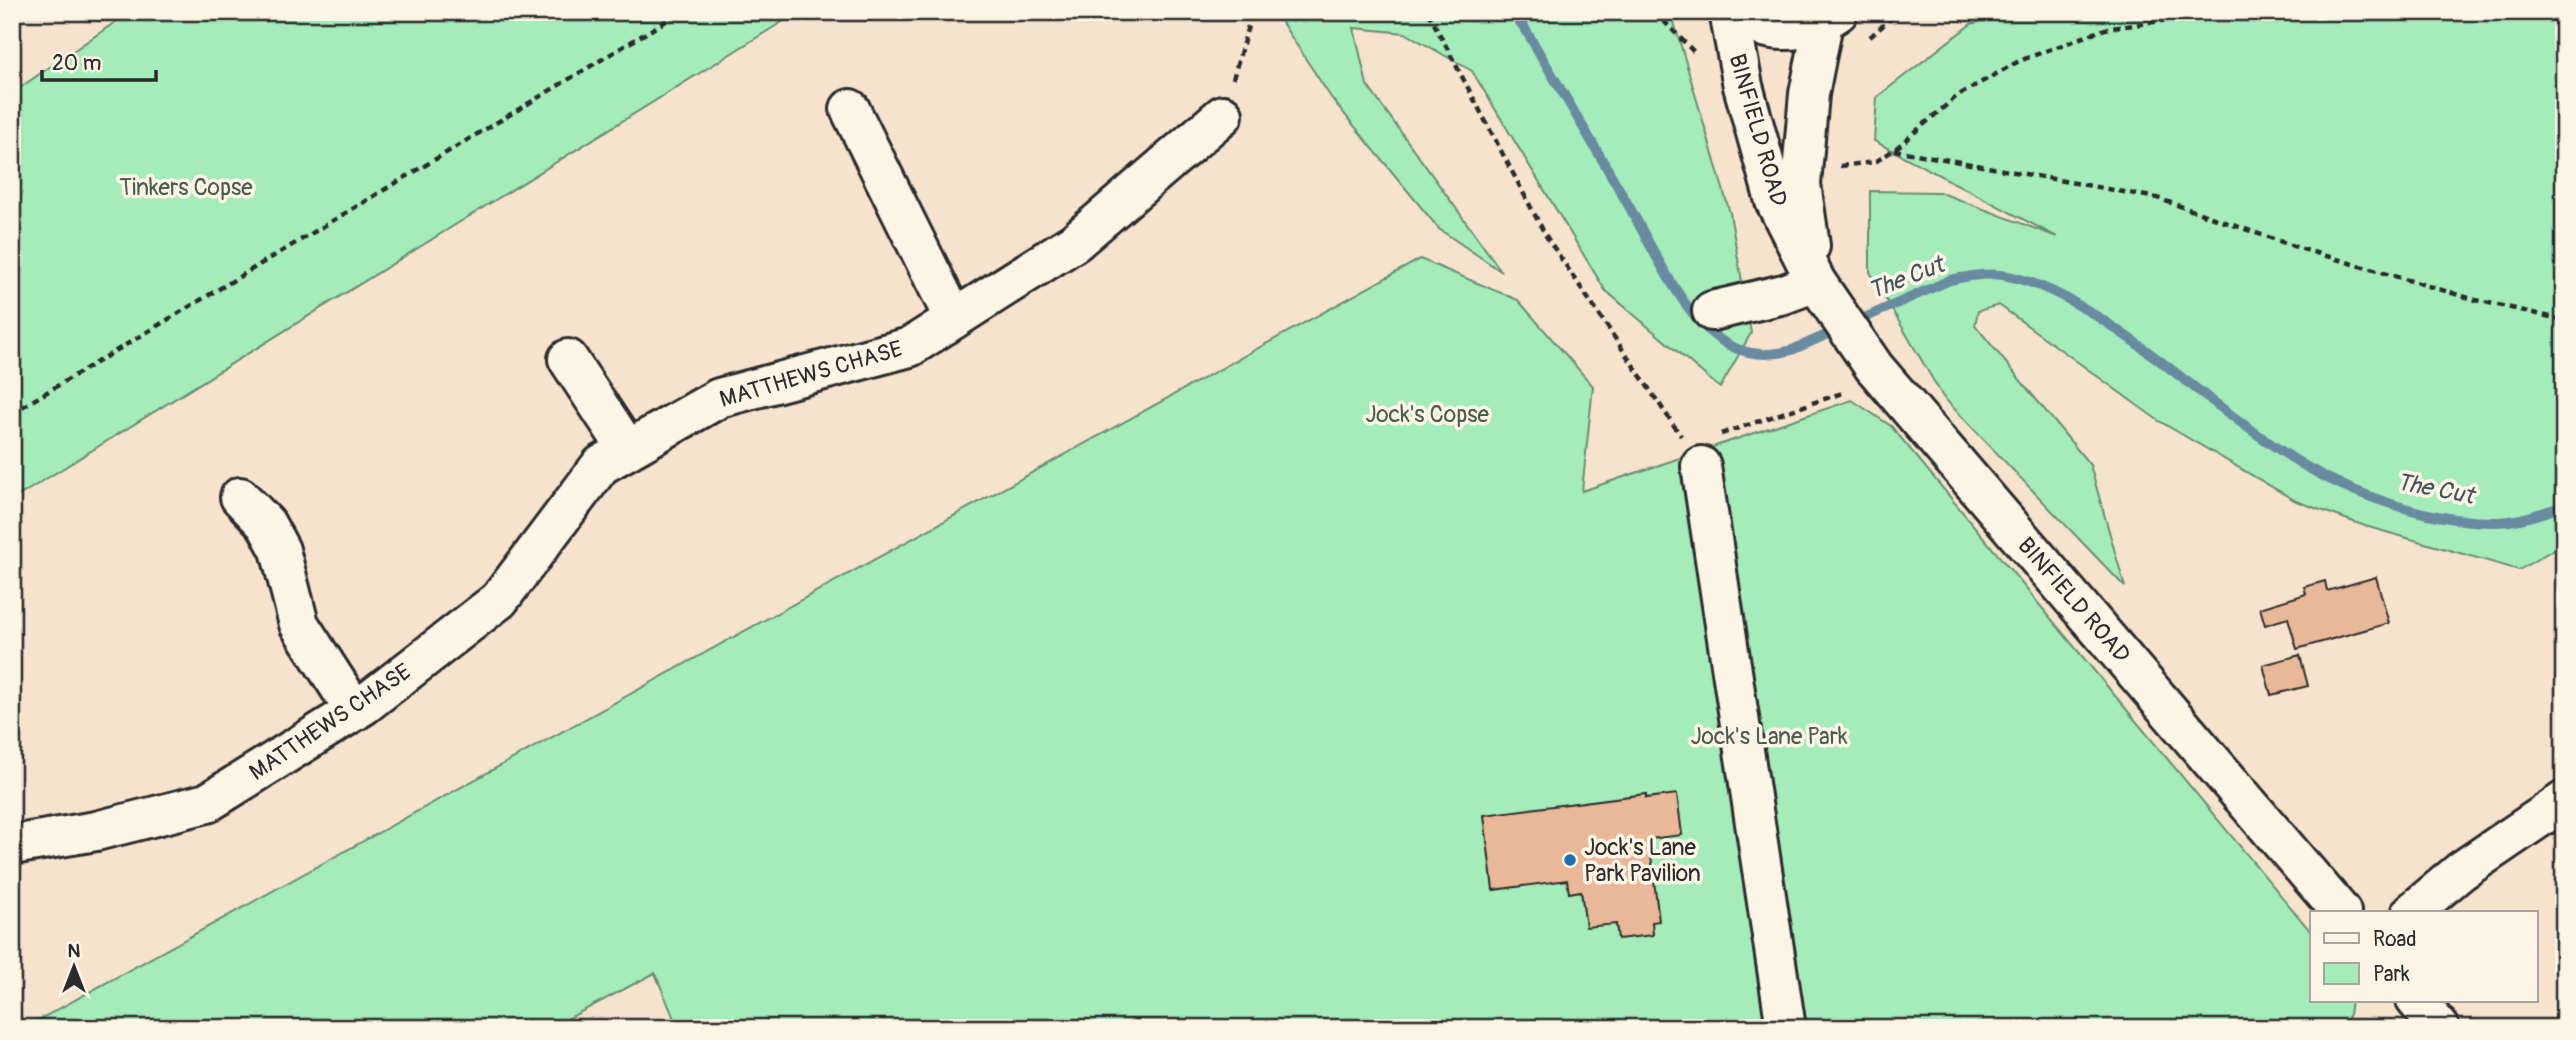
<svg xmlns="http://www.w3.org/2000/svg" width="2576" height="1040" viewBox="0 0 2576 1040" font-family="Pangolin,sans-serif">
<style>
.green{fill:#a4edbb;stroke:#688c73;stroke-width:2}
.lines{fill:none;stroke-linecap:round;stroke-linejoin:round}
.stream{stroke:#698ba2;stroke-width:10}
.building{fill:#e8b899;stroke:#2b2b2b;stroke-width:2}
.minor-casing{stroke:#2b2b2b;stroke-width:44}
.major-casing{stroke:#2b2b2b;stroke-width:44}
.path{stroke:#2b2b2b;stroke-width:4.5;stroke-dasharray:7 5;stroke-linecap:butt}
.minor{stroke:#fcf5e5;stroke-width:38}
.major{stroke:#fcf5e5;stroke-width:38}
.poi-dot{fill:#1f6fb2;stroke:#fcf5e5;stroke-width:2.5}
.labels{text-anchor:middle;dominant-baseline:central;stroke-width:7;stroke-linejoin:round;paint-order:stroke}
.street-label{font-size:23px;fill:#2b2b2b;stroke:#fcf5e5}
.park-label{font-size:23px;fill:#495c4f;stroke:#fcf5e5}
.poi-label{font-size:23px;fill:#2b2b2b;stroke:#fcf5e5;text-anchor:start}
.water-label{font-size:24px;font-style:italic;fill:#45535d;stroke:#fcf5e5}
</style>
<rect width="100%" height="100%" fill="#f6e3ce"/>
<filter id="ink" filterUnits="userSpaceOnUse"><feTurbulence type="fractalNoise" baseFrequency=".0143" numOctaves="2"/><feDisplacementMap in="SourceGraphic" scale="14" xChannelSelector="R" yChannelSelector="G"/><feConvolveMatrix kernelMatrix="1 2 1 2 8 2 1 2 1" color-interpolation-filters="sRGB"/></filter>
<g filter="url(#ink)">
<path class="green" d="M130,12H798L12,500V93Z
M1275,12H1671L1730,213L1751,333L1720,388L1605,290L1472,71L1405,33L1354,28L1367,85L1502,272L1439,229L1332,99Z
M2016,12H2564V543L2519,570L2365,526L2296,501L2159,421L1999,305L1978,311L1975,325L2090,465L2125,587L1943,397L1870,272V191L1939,192L2057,237L1874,141L1877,97L1971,24Z
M1420,259L1518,300L1593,386L1582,491L1852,400L1891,426L2312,933V1000H2351L2347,1028H678L655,973L550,1028H24Z"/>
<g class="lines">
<path class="stream" d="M1511,12L1524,27C1558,85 1593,143 1626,201C1649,241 1676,301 1709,331C1733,353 1762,359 1792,350L1950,280C1968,276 1990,272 2008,276C2060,287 2113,326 2155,357C2197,389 2239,423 2283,452C2340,491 2423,521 2492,522C2516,523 2541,513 2564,506"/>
</g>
<path class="building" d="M2376,577L2389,623L2297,649L2288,618L2265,625L2260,608L2306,594L2304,587L2325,581L2327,591Z
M2300,655L2308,686L2271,695L2263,665Z
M1646,794V798L1677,794L1682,835L1649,839L1659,921L1652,922L1653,935L1618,939L1616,924L1586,927L1581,891L1569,893L1567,880L1493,890L1484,815Z"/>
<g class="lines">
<g class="minor-casing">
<path id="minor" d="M850,109L954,319
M1712,311L1784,294L1816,282
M568,359L628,450
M1701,466L1786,1028
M240,497L266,524L280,550L299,624L355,711
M12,845L96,831L207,803L364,705L499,600L601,465L719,398L910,347L1075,242L1223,115
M2412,912L2461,871L2564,801"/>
</g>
<g class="major-casing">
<path id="major" d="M1729,12L1743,86L1775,201L1816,282L1874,367L2341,912
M1733,12C1767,36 1804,36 1838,12
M1810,246L1801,184L1809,94L1823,23
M2416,1000L2440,1028"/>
</g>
<path class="path" d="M1428,12L1546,236L1681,436
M1655,12L1695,53
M1870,37L1898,12
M1233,79L1252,12
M1894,150L2157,198L2299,248L2476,300L2564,320
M1840,166L1875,162L1894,150L1957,96L2019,61L2105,29L2225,12
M12,413L681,12
M1721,434L1845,392"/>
<use href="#minor" class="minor"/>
<use href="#major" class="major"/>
</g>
</g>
<circle class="poi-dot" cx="1570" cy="860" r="7"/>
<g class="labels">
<g class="street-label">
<text transform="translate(1758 130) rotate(74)">BINFIELD ROAD</text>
<text transform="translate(811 374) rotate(-16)">MATTHEWS CHASE</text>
<text transform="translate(2074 600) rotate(49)">BINFIELD ROAD</text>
<text transform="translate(330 722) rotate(-34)">MATTHEWS CHASE</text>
</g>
<g class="park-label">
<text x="186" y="187">Tinkers Copse</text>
<text x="1427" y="414">Jock's Copse</text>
<text x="1769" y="736">Jock's Lane Park</text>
</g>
<g class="poi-label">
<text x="1584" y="847">Jock's Lane<tspan x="1584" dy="26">Park Pavilion</tspan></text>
</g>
<g class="water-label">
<text transform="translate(1906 278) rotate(-21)">The Cut</text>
<text transform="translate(2435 489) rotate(11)">The Cut</text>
</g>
</g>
<rect width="2576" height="1040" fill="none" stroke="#fcf5e5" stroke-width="42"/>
<rect x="21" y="21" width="2534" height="998" fill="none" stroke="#2b2b2b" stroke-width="2.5" filter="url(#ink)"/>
<rect x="2310" y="911" width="228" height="91" fill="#fcf5e5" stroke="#a8a49b" stroke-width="2"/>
<rect x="2324" y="933" width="35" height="10" fill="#fcf5e5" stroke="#a8a49b" stroke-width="2"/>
<text x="2373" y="946" font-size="21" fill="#2b2b2b">Road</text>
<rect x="2324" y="963" width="35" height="21" fill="#a4edbb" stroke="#a8a49b" stroke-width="2"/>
<text x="2373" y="981" font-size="21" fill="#2b2b2b">Park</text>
<g transform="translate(74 967)" stroke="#fcf5e5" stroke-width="5" paint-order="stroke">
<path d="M0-5L12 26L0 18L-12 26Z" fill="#2b2b2b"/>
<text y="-10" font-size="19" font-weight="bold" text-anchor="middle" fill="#2b2b2b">N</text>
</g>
<path d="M42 70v10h114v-10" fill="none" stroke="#2b2b2b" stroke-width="3.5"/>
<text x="52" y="70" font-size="21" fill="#2b2b2b" stroke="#fcf5e5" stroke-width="5" paint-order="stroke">20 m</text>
</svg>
